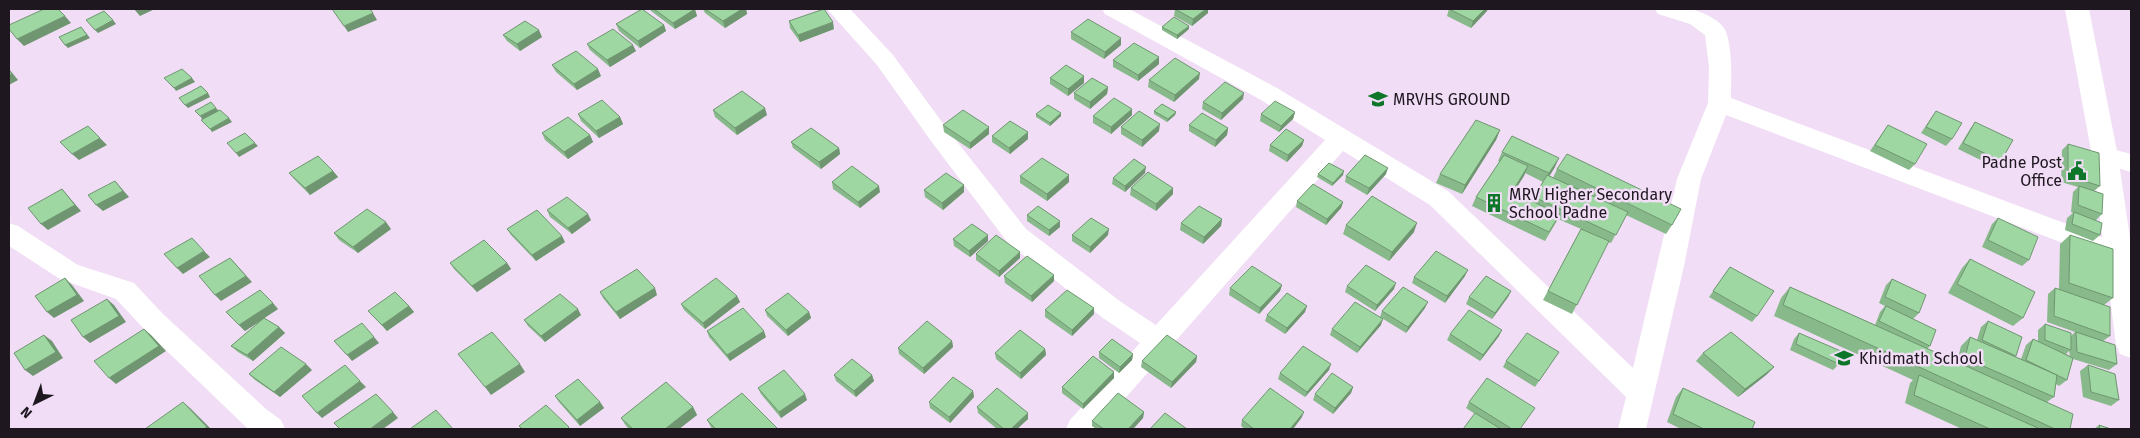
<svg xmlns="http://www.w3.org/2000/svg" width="2140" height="438" viewBox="0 0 2140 438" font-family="'Fira Sans',sans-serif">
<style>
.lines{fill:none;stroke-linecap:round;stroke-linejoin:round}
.minor{fill:#fff;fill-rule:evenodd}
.major{fill:#fff;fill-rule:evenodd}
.wall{fill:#88b98b;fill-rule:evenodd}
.shaded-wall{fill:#6f9671}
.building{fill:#9ed7a2;stroke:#6f9671}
.labels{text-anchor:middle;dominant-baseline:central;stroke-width:5;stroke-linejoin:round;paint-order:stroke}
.poi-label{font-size:16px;fill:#1e1720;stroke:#f1ddf5;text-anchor:start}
</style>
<rect width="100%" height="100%" fill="#f1ddf5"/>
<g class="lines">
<path class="minor" d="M827,9H850L893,55L947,129L1026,229L1121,302L1156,325L1325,140L1261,100L1105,14L1102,9H1129L1277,88L1448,191L1633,368L1677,179L1708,103L1709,67L1705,35L1690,24L1658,14L1655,9C1667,9 1680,7 1691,9C1702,12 1722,20 1726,32C1733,52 1731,77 1731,98L2131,248V269L1726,115L1701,179L1684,266L1646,429H1618L1626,397L1430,205L1343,151L1098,429H1066L1070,420L1140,343L1103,318L1008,243L931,141L877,65Z
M2105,147L2131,154V172L2097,162L2093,156L2097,150Z
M9,223L18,226L78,265L134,283L163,314L266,409L281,420L285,429H249L246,427L145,330L116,299L60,279L9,246Z"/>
<path class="major" d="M2065,9H2089L2118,156L2131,245V358L2120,354L2116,345L2092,156Z"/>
</g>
<path class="wall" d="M650,9H694L697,16L675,29L651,11Z
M703,9H746L747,14L725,28L705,13Z
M1175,9H1208V13L1192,26L1174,16Z
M1449,9L1487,11L1471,28L1447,16Z
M789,21L834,29L800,42L790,28Z
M616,24L664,25L666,31L640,48L619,31Z
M1162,27L1189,29L1177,39L1162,30Z
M1071,32L1121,45L1104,59L1071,39Z
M503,35L542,37L520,51L507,41Z
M587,44L636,51L610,67L590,50Z
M1113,60L1159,64L1138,81L1113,67Z
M552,65L601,76L577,90L556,72Z
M1084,76V83L1068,96L1050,84V78Z
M1199,79L1174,102L1148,87L1149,80Z
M1108,87L1107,94L1090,109L1074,99V93Z
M1243,99L1221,120L1202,109L1203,102Z
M713,110L767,115L737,135L715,117Z
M1154,111L1176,112L1175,115L1167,122L1154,114Z
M1936,111L1952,139L1946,146L1921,133L1931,118Z
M1295,112L1293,119L1279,132L1260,121L1261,114Z
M1061,113V116L1050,126L1036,117V114Z
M578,114L620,117L623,124L599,138L581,121Z
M1132,115L1111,134L1093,123V116Z
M1975,122L2001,161L1995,167L1958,149L1970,129Z
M943,125L989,127V134L970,149L944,132Z
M1189,125L1228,128L1227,135L1215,147L1189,131Z
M1888,125L1915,164L1909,170L1870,151Z
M1121,127L1159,131L1142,147L1121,134Z
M1500,130L1496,140L1462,194L1436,183L1440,174Z
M542,133L590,135L593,142L568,159L545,140Z
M992,136L1028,139L1010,154L992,142Z
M1304,140L1302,146L1287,162L1269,151L1270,145Z
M791,142L839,148L840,154L821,169L793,148Z
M2068,144L2100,186L2094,191L2102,214L2096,220L2100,235L2093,241L2065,230L2067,218L2073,213L2071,212L2073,192L2078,187L2061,182L2062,150Z
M1502,152L1555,167L1549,176L1553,178L1557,169L1672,225L1666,234L1626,215L1611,243L1608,242L1572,314L1543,300L1581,229L1558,219L1545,241L1472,206L1476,197L1500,162L1498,161ZM1525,173L1543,182L1532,201L1514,192Z
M333,171L338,177L310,195L294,179L289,173Z
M1145,173L1125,192L1112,184L1113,178Z
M1318,174L1343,175L1332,186L1317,177Z
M1386,174L1367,195L1345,182L1346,176Z
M1069,175V182L1047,201L1020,183V176Z
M832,182L880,192L860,208L833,189Z
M964,185V192L943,210L925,197L924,190Z
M1131,188H1173V194L1156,211L1130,195Z
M1297,201L1343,202L1341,208L1326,225L1296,207Z
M547,210L591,220L572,234L550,217Z
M1027,215L1060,227L1049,236L1027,221Z
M1998,218L2029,260L2022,266L1982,247L1992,224Z
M1222,219L1221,226L1203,244L1180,230L1181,223Z
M1346,225L1414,232L1389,261L1343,234Z
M391,229L358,253L339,240L334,233Z
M507,229L565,242L536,261L511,235Z
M988,235V241L970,257L954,246L953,239Z
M1072,235H1108L1090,253L1072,241Z
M2070,235L2113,298L2104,305L2110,336L2103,341L2117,364L2109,370L2073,359L2067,380L2059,386L2056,384L2054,397L2047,402L2070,429H1962L1905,403L1910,383L1913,380L1774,316L1781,298L1790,287L1875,325L1880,312L1885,306L1879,303L1886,285L1892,279L1919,313L1913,319L1930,346L1927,349L1957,362L1961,346L1970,337L1977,340L1981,327L1988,321L2015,357L2021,359L2026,345L2033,339L2038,341V330L2045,324L2071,336L2075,332L2047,322L2048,294L2055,288L2059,289L2060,244ZM2069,351L2070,356L2066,354Z
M976,254L1020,258L999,277L976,260Z
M1970,259L2023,318L2013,326L1948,293L1962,268Z
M450,263H507L511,269L477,292L454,269Z
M1730,267L1757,316L1752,322L1709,297Z
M1004,276L1054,281L1032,302L1005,283Z
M1465,276L1445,303L1412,283L1414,277Z
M1282,285L1280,291L1259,314L1229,295L1230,288Z
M1347,286L1394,289L1375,311L1345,292Z
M1511,291L1508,297L1492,319L1466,304L1469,297Z
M600,292L657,295L620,319L603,298Z
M737,296L740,302L705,329L684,310L681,304Z
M409,306L414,312L387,331L368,311Z
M1425,308L1406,333L1380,317L1382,311Z
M278,309L264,318L279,327L285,333L253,361L238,352L231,346L262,320L245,331L226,312Z
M765,310L809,312L811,318L788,336L767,316Z
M1045,310L1094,314L1072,336L1045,317Z
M1305,312L1285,334L1265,321L1267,315Z
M581,315L545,342L528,326L524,320Z
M1381,325L1357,353L1330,335L1332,329Z
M707,331L766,337L730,361L709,337Z
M1799,333L1839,364L1833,370L1790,350L1794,339Z
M1450,334L1499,336L1480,361L1447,340Z
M952,341L953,347L924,374L899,354L898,348Z
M1045,349L1046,355L1021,379L996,359L995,353Z
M1099,352L1133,354L1132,360L1119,373L1099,358Z
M1559,352L1535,387L1503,367L1506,361Z
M1703,353L1774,367L1766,375L1738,397L1696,361Z
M1197,356L1196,362L1171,388L1141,367L1142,361Z
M2088,365L2119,400L2111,406L2083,397L2080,371Z
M312,370L280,397L255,380L249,374Z
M1329,370L1305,397L1278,379L1280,373Z
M1114,372V378L1083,409L1062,393V387Z
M834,375H872L874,381L856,397L836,381Z
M1353,387L1351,393L1333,414L1313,400L1315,394Z
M758,388L807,400L781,418L761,394Z
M1683,388L1752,429H1681L1667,422L1676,397Z
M973,391L974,397L950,423L930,408L929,402Z
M555,396L600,402L604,408L580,426L559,402Z
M1469,402L1521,429H1463L1475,414L1466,408Z
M693,407L697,415L679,429H629L626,426L621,418Z
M977,407L1028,413V419L1017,429H997L978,413Z
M1144,412L1143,418L1133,429H1096L1092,426V421Z
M1302,417L1293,429H1245L1241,426L1242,420Z
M707,420L778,429H712Z
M2099,425L2111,429H2094Z"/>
<path class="shaded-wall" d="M134,9H155L140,16Z
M695,9L697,16L675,29L673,23Z
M742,9H746L747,14L725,28L723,21Z
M1206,9H1208V13L1192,26L1193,19Z
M1485,9H1488L1487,11L1471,28L1473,21Z
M373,13L377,20L348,32L344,26Z
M65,16L71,23L24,46L17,39Z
M113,20L116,24L98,33L95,30Z
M833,22L834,29L800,42L798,35Z
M664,25L666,31L640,48L638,41Z
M1189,26V29L1177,39V35Z
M81,27L90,38L68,48L65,45Z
M539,30L542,37L520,51L517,44Z
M1121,38V45L1104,59L1105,52Z
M633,45L636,51L610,67L607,60Z
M1159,57V64L1138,81V75Z
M9,69L18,80L9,85Z
M598,69L601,76L577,90L574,84Z
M1200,73L1199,79L1174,102L1175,95Z
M1084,76V83L1068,96V89Z
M192,78L195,82L176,91L174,88Z
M1108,87L1107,94L1090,109V102Z
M208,93L210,97L188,108L185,105Z
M1244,93L1243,99L1221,120L1222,113Z
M216,108L219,111L203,120L200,116Z
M765,108L767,115L737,135L735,128Z
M1132,109V115L1111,134V127Z
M1176,112L1175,115L1167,122L1168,119Z
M1295,112L1293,119L1279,132L1281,126Z
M1061,113V116L1050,126V123Z
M620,117L623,124L599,138L596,131Z
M229,118L232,122L212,132L210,129Z
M1160,124L1159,131L1142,147V140Z
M989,127V134L970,149V143Z
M1228,128L1227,135L1215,147L1216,140Z
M1500,130L1496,140L1462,194L1465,185Z
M1028,132V139L1010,154L1009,148Z
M590,135L593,142L568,159L564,152Z
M100,138L107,145L79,160L72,154Z
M1304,140L1302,146L1287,162L1288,155Z
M255,143L258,146L239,157L236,153Z
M839,148L840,154L821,169L819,162Z
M1559,158L1555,167L1545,183L1549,173Z
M1528,166L1524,176L1508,201L1512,192Z
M1146,167L1145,173L1125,192V186Z
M1388,168L1386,174L1367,195L1369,188Z
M333,171L338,177L310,195L305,188Z
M1344,171L1343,175L1332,186L1333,183Z
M1069,175V182L1047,201V194Z
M115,181L129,197L103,211L96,205Z
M964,185V192L943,210L942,203Z
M879,186L880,192L860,208L858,202Z
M1173,188V194L1156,211V204Z
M62,189L68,196L81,211L48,230L41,224Z
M1343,202L1341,208L1326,225L1327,219Z
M588,214L591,220L572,234L568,228Z
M1222,219L1221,226L1203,244L1204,237Z
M1060,221V227L1049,236V230Z
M386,222L391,229L358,253L353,247Z
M1417,223L1414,232L1389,261L1392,252Z
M1109,229L1108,235L1090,253V247Z
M988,235V241L970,257L969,251Z
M562,236L565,242L536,261L532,255Z
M204,251L210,257L183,274L177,268Z
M1020,252V258L999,277V271Z
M230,258L252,282L221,301L215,295Z
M507,263L511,269L477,292L472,286Z
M1468,270L1465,276L1445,303L1447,296Z
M1054,275V281L1032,302L1031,296Z
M65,278L72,285L84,301L54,318L47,312Z
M1396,283L1394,289L1375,311L1377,305Z
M1282,285L1280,291L1259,314L1260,308Z
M655,288L657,295L620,319L616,312Z
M1511,291L1508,297L1492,319L1495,313Z
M737,296L740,302L705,329L703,323Z
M107,299L114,305L126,322L90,343L83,337Z
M1428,302L1425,308L1406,333L1408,327Z
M273,303L278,309L245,331L239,325Z
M409,306L414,312L387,331L382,325Z
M1307,306L1305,312L1285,334L1287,328Z
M1094,308V314L1072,336V330Z
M578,309L581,315L545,342L541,336Z
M809,312L811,318L788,336L786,330Z
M1383,319L1381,325L1357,353L1360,347Z
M279,327L285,333L253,361L247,355Z
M144,329L151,335L166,351L116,384L109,378Z
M1502,330L1499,336L1480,361L1483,355Z
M764,331L766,337L730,361L727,355Z
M44,335L52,341L63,358L33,376L25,370Z
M374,337L379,343L352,361L347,355Z
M952,341L953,347L924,374L923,368Z
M1045,349L1046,355L1021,379L1020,373Z
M1133,354L1132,360L1119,373L1120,367Z
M1197,356L1196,362L1171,388L1172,382Z
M306,364L312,370L280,397L274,392Z
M520,364L525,372L491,395L485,387Z
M1331,364L1329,370L1305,397L1307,392Z
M1774,367L1766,375L1738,397L1745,389Z
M1114,372V378L1083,409V404Z
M872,375L874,381L856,397L854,391Z
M360,381L366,387L322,418L317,413Z
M1353,387L1351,393L1333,414L1335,408Z
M973,391L974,397L950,423L949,417Z
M805,394L807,400L781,418L779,412Z
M183,402L190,408L211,429H204Z
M600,402L604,408L580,426L577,420Z
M693,407L697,415L679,429H665Z
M393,412L398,418L383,429H370Z
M1144,412L1143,418L1133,429H1128Z
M1304,412L1302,417L1293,429H1290Z
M1028,413V419L1017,429H1011Z"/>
<path class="building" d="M44,9H58L65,16L17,39L9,29V25Z
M332,9H370L373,13L344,26Z
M642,9L664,25L638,41L616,24Z
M654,9H695L673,23Z
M705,9H742L723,21Z
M824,9L833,22L798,35L789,21Z
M1175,9H1206L1193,19Z
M1449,9H1485L1473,21Z
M104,11L113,20L95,30L86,20Z
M1174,17L1189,26L1177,35L1162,27Z
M1088,19L1121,38L1105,52L1071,32Z
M525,21L539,30L517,44L503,35Z
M81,27L87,35L65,45L59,37Z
M613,29L633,45L607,60L587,44Z
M1134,43L1159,57L1138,75L1113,60Z
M576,51L598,69L574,84L552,65Z
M1175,58L1200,73L1175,95L1149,80Z
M1066,65L1084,76L1068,89L1050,78Z
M182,69L192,78L174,88L164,78Z
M9,70L12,74L9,75Z
M1092,78L1108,87L1090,102L1074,93Z
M1225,82L1244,93L1222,113L1203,102Z
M201,86L208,93L185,105L179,98Z
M742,91L765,108L735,128L713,110Z
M1114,98L1132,109L1111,127L1093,116Z
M602,100L620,117L596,131L578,114Z
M1275,101L1295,112L1281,126L1261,114Z
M211,102L216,108L200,116L195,111Z
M1162,104L1176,112L1168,119L1154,111Z
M1048,105L1061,113L1050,123L1036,114Z
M220,110L229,118L210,129L201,120Z
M963,110L989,127L970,143L943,125Z
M1139,111L1160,124L1142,140L1121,127Z
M1936,111L1962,123L1952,139L1926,127Z
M1202,113L1228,128L1216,140L1189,125Z
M568,117L590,135L564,152L542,133Z
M1476,120L1500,130L1465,185L1440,174Z
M1010,121L1028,132L1009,148L992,136Z
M1975,122L2013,140L2001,161L1963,143Z
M1888,125L1927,144L1915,164L1875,145Z
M88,126L100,138L72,154L60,142Z
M811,128L839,148L819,162L791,142Z
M1286,129L1304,140L1288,155L1270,145Z
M245,133L255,143L236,153L227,143Z
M1512,136L1559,158L1549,173L1502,152Z
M2068,144L2099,153L2100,186L2068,176Z
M1567,154L1681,209L1672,225L1557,169Z
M1365,155L1388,168L1369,188L1346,176Z
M1504,155L1528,166L1512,192L1560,214L1549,232L1476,197Z
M318,156L333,171L305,188L289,173Z
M1042,158L1069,175L1047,194L1020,176Z
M1134,159L1146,167L1125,186L1113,178Z
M1329,163L1344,171L1333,183L1318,174Z
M852,166L879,186L858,202L832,182Z
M1148,172L1173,188L1156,204L1131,188Z
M946,173L964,185L942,203L924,190Z
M1547,175L1628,212L1616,235L1534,197Z
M115,181L123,191L96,205L88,195Z
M1313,184L1343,202L1327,219L1297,201Z
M2079,186L2103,194L2102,214L2078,205Z
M62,189L75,205L41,224L28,208Z
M1372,196L1417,223L1392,252L1346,225Z
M567,197L588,214L568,228L547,210Z
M1038,206L1060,221L1049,230L1027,215Z
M1199,206L1222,219L1204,237L1181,223Z
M367,209L386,222L353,247L334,233Z
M537,210L562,236L532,255L507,229Z
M2074,212L2102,223L2100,235L2072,224Z
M1091,218L1109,229L1090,247L1072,235Z
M1998,218L2038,237L2029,260L1988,240Z
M972,224L988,235L969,251L953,239Z
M1581,229L1609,241L1577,305L1548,291Z
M996,235L1020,252L999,271L976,254Z
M2070,235L2113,249V298L2069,283Z
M192,238L204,251L177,268L164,254Z
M484,240L507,263L472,286L450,263Z
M1436,251L1468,270L1447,296L1414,277Z
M1027,256L1054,275L1031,296L1004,276Z
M230,258L246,276L215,295L199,276Z
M1970,259L2035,292L2023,318L1957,284Z
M1366,265L1396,283L1377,305L1347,286Z
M1252,266L1282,285L1260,308L1230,288Z
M1730,267L1774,291L1757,316L1713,291Z
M637,269L655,288L616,312L600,292Z
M1486,276L1511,291L1495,313L1469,297Z
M65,278L77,295L47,312L35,296Z
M716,278L737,296L703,323L681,304Z
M1892,279L1926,295L1919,313L1885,297Z
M1403,287L1428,302L1408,327L1382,311Z
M1790,287L2073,414L2070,429H2055L1783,305Z
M2055,288L2110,307V336L2054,316Z
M260,290L273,303L239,325L226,312Z
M1067,290L1094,308L1072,330L1045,310Z
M395,292L409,306L382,325L368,311Z
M788,293L809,312L786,330L765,310Z
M1287,293L1307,306L1287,328L1267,315Z
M560,294L578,309L541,336L524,320Z
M107,299L119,316L83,337L71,320Z
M1355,302L1383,319L1360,347L1332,329Z
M1886,306L1936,330L1930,346L1879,321Z
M743,308L764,331L727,355L707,331Z
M1469,310L1502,330L1483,355L1450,334Z
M264,318L279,327L247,355L231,346Z
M927,321L952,341L923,368L898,348Z
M1988,321L2022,337L2016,356L1982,340Z
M362,323L374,337L347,355L334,341Z
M2045,324L2071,333V350L2045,340Z
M144,329L159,346L109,378L94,361Z
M1020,330L1045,349L1020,373L995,353Z
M492,332L520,364L485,387L458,354Z
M1731,332L1774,367L1745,389L1703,353Z
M2076,332L2115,345L2117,364L2077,352Z
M1527,333L1559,352L1539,381L1506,361Z
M1799,333L1843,352L1839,364L1796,344Z
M44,335L56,352L25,370L14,353Z
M1167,335L1197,356L1172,382L1142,361Z
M1970,337L2057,375L2054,397L1965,358Z
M1112,339L1133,354L1120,367L1099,352Z
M2033,339L2073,358L2067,380L2026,360Z
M1303,346L1331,364L1307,392L1280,373Z
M281,347L306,364L274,392L249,374Z
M1093,356L1114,372L1083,404L1062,387Z
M852,359L872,375L854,391L834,375Z
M345,365L360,381L317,413L302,396Z
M2088,365L2115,374L2119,400L2091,392Z
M784,370L805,394L779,412L758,388Z
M1332,373L1353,387L1335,408L1315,394Z
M1919,375L2040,429H1990L1914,395Z
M953,377L973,391L949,417L929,402Z
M1487,378L1535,408L1520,429H1512L1469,402Z
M578,379L600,402L577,420L555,396Z
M666,382L693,407L665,429H633L621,418Z
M997,388L1028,413L1011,429H1004L977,407Z
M1270,388L1304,412L1290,429H1254L1242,420Z
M1683,388L1755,422L1752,429H1704L1673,414Z
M742,393L777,428L775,429H716L707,420Z
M1118,393L1144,412L1128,429H1104L1092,421Z
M376,394L393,412L370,429H340L334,423Z
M183,402L207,427L204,429H145Z
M546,405L569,427L567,429H522L519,426Z
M436,410L453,429H410Z
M1165,413L1187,429H1150Z
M1475,413L1501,429H1463Z
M2099,425L2111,429H2100Z"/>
<defs>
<g id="school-bare" transform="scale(1.5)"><path d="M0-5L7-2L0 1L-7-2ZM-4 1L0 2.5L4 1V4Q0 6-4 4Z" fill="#0e7629" stroke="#f1ddf5" stroke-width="2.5" paint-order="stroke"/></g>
<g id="civic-bare" transform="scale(1.5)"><path d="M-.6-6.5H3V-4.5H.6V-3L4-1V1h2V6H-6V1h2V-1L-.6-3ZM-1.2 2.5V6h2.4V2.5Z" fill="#0e7629" stroke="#f1ddf5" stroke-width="2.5" paint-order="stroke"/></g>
<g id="building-bare" transform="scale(1.5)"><path d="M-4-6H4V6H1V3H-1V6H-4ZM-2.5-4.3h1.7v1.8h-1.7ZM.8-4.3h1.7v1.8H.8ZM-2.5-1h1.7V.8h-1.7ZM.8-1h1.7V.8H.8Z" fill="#0e7629" stroke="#f1ddf5" stroke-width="2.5" paint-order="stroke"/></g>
</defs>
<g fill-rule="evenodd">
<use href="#school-bare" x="1378" y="99"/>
<use href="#civic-bare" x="2077" y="171"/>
<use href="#building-bare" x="1494" y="203"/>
<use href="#school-bare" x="1844" y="358"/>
</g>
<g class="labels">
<g class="poi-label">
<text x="1393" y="99">MRVHS GROUND</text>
<text x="2062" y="162" text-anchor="end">Padne Post<tspan x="2062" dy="18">Office</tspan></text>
<text x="1509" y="194">MRV Higher Secondary<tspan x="1509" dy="18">School Padne</tspan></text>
<text x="1859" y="358">Khidmath School</text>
</g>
</g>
<rect width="2140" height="438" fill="none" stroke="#1e1720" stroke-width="20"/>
<g transform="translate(35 403) rotate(222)" stroke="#f1ddf5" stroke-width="4" paint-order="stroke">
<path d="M0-4L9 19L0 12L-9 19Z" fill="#1e1720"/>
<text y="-8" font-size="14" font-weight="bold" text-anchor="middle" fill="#1e1720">N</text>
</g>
</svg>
